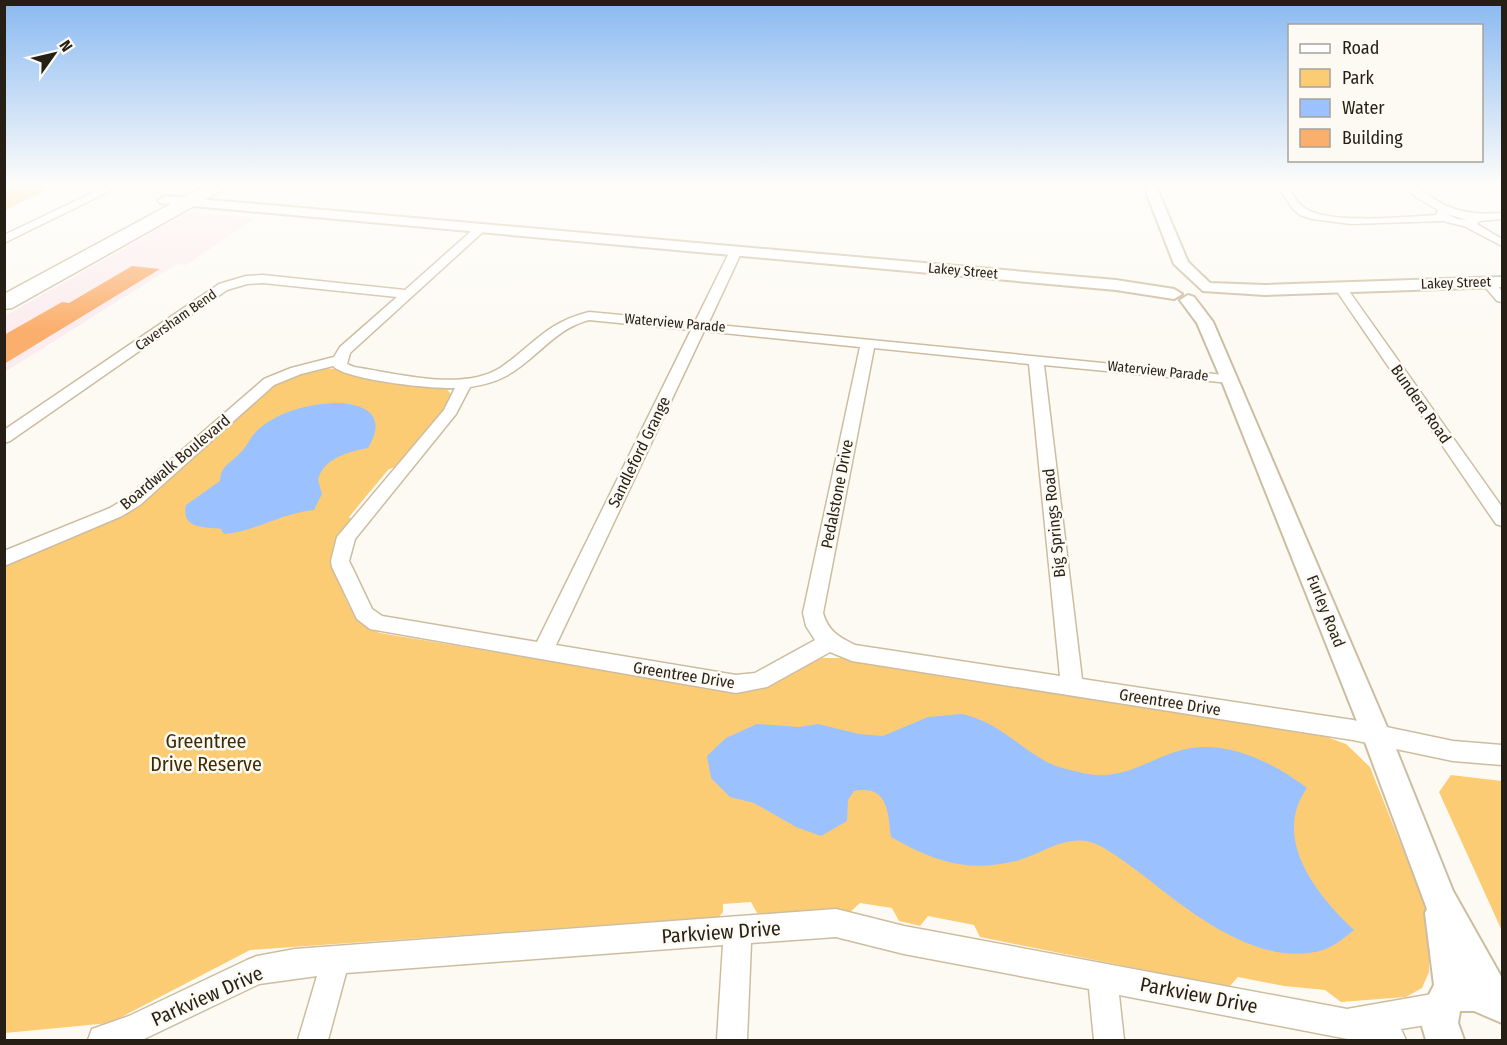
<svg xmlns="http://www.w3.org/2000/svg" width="1507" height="1045" viewBox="0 0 1507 1045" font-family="'Fira Sans Condensed',sans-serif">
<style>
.commercial{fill:#fcecef}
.green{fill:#fccc74}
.water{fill:#9bc1ff}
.building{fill:#fbaf6d}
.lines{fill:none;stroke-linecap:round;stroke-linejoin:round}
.minor-casing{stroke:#cdbda0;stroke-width:3}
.tertiary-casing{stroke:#cdbda0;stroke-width:4}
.primary-casing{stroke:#cdbda0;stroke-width:3}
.minor{fill:#fff;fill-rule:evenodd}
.tertiary{fill:#fff;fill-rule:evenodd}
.primary{fill:#fff;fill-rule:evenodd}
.labels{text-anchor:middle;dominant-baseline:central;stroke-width:5;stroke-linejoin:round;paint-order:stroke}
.far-street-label{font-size:14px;fill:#261f15;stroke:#fdfaf4}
.street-label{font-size:16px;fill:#261f15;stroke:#fdfaf4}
.near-park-label{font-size:20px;fill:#3e2b02;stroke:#fdfaf4}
.near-street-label{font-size:20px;fill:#261f15;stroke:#fdfaf4}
</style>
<rect width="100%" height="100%" fill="#fdfaf4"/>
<path class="commercial" d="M188,212L256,218L186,265L177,264L5,372V316Z"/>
<path class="green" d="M5,184H58L5,210Z
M320,368L337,369L348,373L438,385L445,387L451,394L449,403L399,465L388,470L349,517L353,521L333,567C346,596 348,621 380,633L738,692L766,686L822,658H843L1316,733L1346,744L1370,767L1425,905L1430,940L1429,972L1422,988L1406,997L1341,1002L1325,990L1284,986L1238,977L1229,987L980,937L974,925L928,916L920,926L899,921L892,908L860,903L850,912L833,909L760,914L757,913L751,902L723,904V912L719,917L250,950L110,1023L5,1033L4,566L104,522L275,385Z
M1451,775L1502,781V931L1439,792Z"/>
<path class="water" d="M339,403C370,405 386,418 368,448C349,452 323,458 318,480L322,494L314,510C281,513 255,532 224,534L221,529C203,527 181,529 186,505L220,481C221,465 230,464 240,453C246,448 249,440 254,434C274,412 310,403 339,403Z
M962,714C1000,723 1013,743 1045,761C1058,768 1073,771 1088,774C1121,780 1145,762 1175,752C1221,736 1271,761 1307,788C1271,839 1317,895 1354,930C1344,938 1335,946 1323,950C1259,969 1190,912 1144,876C1132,867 1104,845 1090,842C1064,835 1040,855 1016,861C966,873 934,861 891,837C888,812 888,784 854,791L848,800L847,821L821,836L796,827L754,803L730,797L711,778L707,756L726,738L757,724L799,727L818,724L859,734L883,736L928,717Z"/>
<path class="building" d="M132,266L160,269L4,364V335L62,302L69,303Z"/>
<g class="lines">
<g class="minor-casing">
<path id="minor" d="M111,184H124L4,243V235Z
M1276,184H1286C1292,193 1297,204 1306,209C1329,224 1407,217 1436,215L1438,210L1416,197L1402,184C1419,184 1431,200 1447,206C1466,214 1483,214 1502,213V219L1480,221L1477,224L1502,239V246L1464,226L1443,221L1351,224L1312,219L1300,215L1293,209ZM1447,214L1467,220L1457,219Z
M481,225L485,226V230L350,353L347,364L354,367C395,373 462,392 500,368C534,345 545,323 589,312L695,322L730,251L736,248L742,251L708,324L1235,376L1237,379L1235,382L1230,383L1044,365L1082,679L1353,720L1453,741L1502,745V765L1453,761L1353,740L852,661L830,652L767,687L736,693L370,629L357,619L332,567L331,561L337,537L444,410L455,388C433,389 346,380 333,366L301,374L274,385L140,505L122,516L4,566V551L110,508L128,497L264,379L291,368L334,357L340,347L397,297L263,283L247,284L227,290L10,441L4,443V430L219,284L246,276L263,275L405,290L477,226ZM589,320L691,330L537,642L382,616L372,609L352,567L349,561L355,539L456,414L470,387C483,385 495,382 506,376C537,359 554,329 589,320ZM704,331L860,347L803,613L806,626L815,640L755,673L736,675L556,645ZM874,348L1029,364L1060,676L855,645C839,637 828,631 823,613Z
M1487,278L1491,279L1502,291V302L1497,301L1481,282Z
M1340,283L1344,284L1502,507V526L1496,524L1334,287Z
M836,909L904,926L1347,1009L1438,993L1448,998L1453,1008L1448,1018L1438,1023L1401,1029L1406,1040H1353L1119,995L1124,1040H1094L1089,989L904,954L836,937L751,943L747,1040H717L723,945L346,973L328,1040H298L317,976L259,984L142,1040H88L92,1029L129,1016L247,960L257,956L295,949Z"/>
</g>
<g class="tertiary-casing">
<path id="tertiary" d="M1143,184H1155L1188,262L1210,283L1265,285L1502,277V287L1265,295L1203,291L1174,264Z
M165,196L1116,280L1174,289L1182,294L1174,299L1116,290L160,203L158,200Z
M1188,295L1194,297L1213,322L1390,734L1453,891L1502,978V1023L1474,1011H1460L1458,1023L1464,1040H1426L1421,1023V1010L1434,985L1425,913L1427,909L1362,734L1221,379L1197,323L1180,300Z"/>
</g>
<g class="primary-casing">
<path id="primary" d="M208,184H228L226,188L12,308L4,309V294Z"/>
</g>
<use href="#minor" class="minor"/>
<use href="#tertiary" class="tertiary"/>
<use href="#primary" class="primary"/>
</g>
<linearGradient id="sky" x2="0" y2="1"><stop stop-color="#89b9f1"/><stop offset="0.56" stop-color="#fefdfa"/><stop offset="1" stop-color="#fefdfa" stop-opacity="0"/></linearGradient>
<rect width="1507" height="330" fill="url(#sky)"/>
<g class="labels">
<g class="far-street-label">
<text transform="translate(963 271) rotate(5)">Lakey Street</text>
<text transform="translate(1456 283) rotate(-2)">Lakey Street</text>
<text transform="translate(176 320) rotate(-35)">Caversham Bend</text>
<text transform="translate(675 323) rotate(5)">Waterview Parade</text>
<text transform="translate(1158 371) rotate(6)">Waterview Parade</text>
</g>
<g class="street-label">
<text transform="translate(1421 404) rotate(55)">Bundera Road</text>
<text transform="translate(639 452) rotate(-64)">Sandleford Grange</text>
<text transform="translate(175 462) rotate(-40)">Boardwalk Boulevard</text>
<text transform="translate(837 494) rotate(-79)">Pedalstone Drive</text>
<text transform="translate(1054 523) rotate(-96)">Big Springs Road</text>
<text transform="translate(1326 611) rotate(68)">Furley Road</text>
<text transform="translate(684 675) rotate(9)">Greentree Drive</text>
<text transform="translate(1170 702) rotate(9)">Greentree Drive</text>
</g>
<g class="near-park-label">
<text x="206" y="741">Greentree<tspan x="206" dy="23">Drive Reserve</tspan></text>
</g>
<g class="near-street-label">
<text transform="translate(721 932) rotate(-4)">Parkview Drive</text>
<text transform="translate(1199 995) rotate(11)">Parkview Drive</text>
<text transform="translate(207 996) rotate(-24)">Parkview Drive</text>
</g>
</g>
<rect width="1507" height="1045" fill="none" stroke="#261f15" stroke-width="12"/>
<rect x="1288" y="24" width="195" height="138" fill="#fdfaf4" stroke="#a7a29b" stroke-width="1.5"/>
<rect x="1300" y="44" width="30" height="9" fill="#ffffff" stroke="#a7a29b" stroke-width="1.5"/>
<text x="1342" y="54" font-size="18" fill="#261f15">Road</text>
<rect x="1300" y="69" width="30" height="18" fill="#fccc74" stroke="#a7a29b" stroke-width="1.5"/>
<text x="1342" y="84" font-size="18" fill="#261f15">Park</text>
<rect x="1300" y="99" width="30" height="18" fill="#9bc1ff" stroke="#a7a29b" stroke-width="1.5"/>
<text x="1342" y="114" font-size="18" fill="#261f15">Water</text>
<rect x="1300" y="129" width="30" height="18" fill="#fbaf6d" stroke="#a7a29b" stroke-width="1.5"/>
<text x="1342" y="144" font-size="18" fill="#261f15">Building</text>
<g transform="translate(54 54) rotate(56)" stroke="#fdfaf4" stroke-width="4.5" paint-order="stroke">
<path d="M0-4.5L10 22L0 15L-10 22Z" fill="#261f15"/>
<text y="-9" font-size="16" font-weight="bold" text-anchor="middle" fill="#261f15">N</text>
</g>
</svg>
